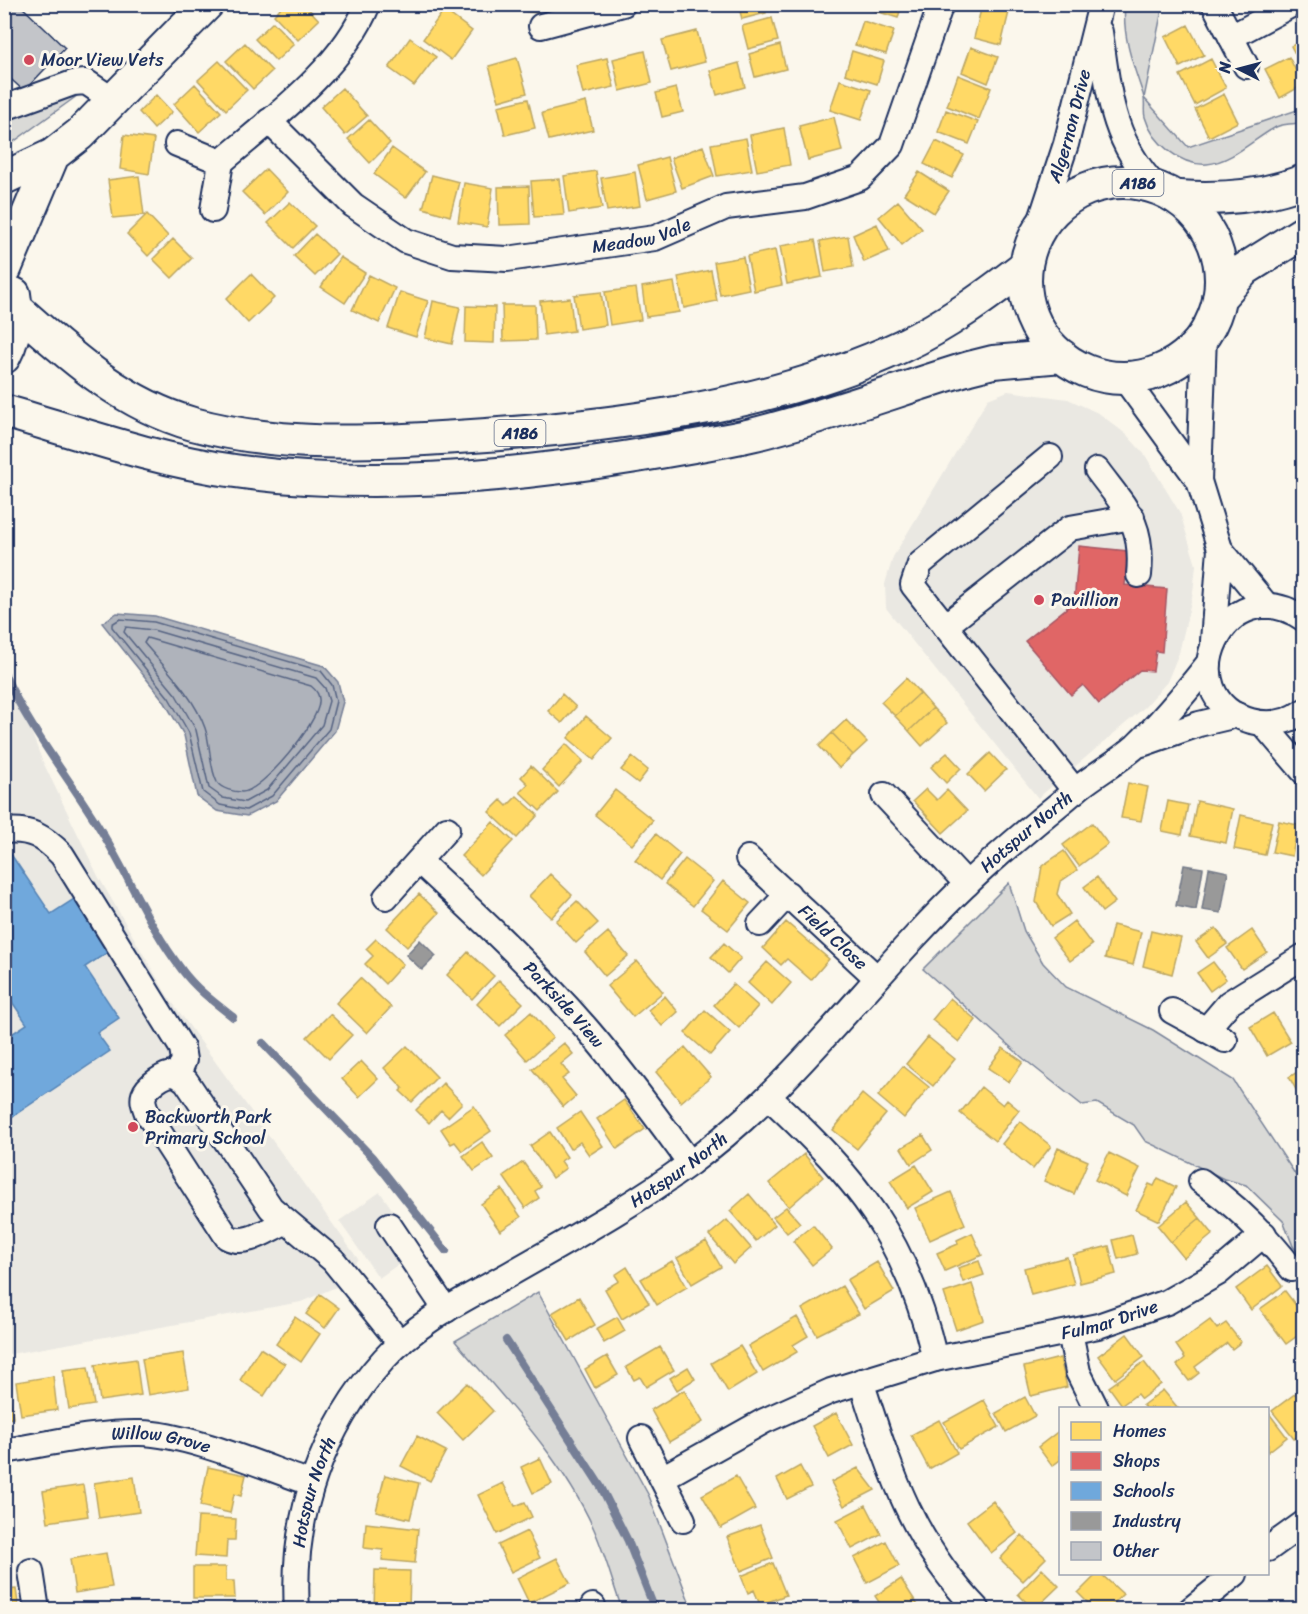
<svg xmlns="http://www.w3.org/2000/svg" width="1308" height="1614" viewBox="0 0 1308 1614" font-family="Sriracha,sans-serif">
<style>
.built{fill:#eae8e2}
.green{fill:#dadad7;stroke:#7a849a;stroke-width:1.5}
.water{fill:#afb3bb;stroke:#747e96;stroke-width:1.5}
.homes{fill:#ffd966;stroke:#bba664;stroke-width:1.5}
.shops{fill:#e06666;stroke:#a55664;stroke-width:1.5}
.schools{fill:#6fa8dc;stroke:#5684b6;stroke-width:1.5}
.industry{fill:#999;stroke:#737987;stroke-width:1.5}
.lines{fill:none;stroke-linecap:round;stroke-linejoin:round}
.shore{stroke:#566483;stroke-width:1.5}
.stream{stroke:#747e96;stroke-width:8}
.building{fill:#c3c5c9;stroke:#1b2f5e;stroke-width:1.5}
.minor-casing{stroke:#1b2f5e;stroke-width:28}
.major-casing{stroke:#1b2f5e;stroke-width:36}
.minor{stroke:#fbf7ec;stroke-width:24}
.major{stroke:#fbf7ec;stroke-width:32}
.poi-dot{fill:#d1495b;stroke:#fbf7ec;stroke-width:2}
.labels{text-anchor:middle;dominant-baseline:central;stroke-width:6;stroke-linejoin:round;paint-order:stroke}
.shield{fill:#fbf7ec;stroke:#5e6b89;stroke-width:1.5}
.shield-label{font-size:16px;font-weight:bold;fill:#1b2f5e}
.poi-label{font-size:18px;fill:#1b2f5e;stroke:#fbf7ec;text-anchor:start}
.street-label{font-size:18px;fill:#1b2f5e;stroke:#fbf7ec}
</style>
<rect width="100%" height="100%" fill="#fbf7ec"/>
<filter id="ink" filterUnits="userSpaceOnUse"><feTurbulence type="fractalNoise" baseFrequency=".0167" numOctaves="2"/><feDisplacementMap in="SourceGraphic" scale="12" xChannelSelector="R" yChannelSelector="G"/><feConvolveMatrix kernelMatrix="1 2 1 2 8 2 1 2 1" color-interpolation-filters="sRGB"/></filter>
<g filter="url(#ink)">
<path class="built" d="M1008,391L1068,399L1100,414L1127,435L1145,455L1180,513L1196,565L1193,593L1179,653L1167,682L1145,707L1038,798L886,608L885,584L893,557L988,399Z
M4,660L42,760L98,876L167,995L358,1259L336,1287L301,1302L5,1355Z
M380,1192L420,1249L379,1278L339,1221Z"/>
<path class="green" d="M1125,5H1163L1144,98L1188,147L1303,108V123C1295,124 1284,123 1276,127C1255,138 1232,162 1207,164C1180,166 1152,142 1145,117C1143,110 1146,102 1143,94C1133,65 1122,36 1125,5Z
M81,93L5,148V120Z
M1009,883L1024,931L1043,963L1066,987L1153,1030L1233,1080L1303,1186V1259L1293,1246L1283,1221L1246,1185L1224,1179L1145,1141L1134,1125L1097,1103L1082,1105L1024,1059L923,969Z
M538,1292L649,1496L692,1609H622C612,1582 605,1553 593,1527C561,1457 504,1399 455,1341Z"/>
<path class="water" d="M117,613L155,616L324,666L338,682L343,702L335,731L276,801L247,816L217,811L197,796L184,735L164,701L102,623Z"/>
<path class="homes" d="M284,4H304L319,20L298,40L274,15Z
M515,4H539L538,13L514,10Z
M738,4H764L766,13L742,19Z
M867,4H902L898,18L866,8Z
M982,5L1009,12L1001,45L974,38Z
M444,10L472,31L451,60L423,39Z
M772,18L778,41L748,49L742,26Z
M863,21L894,31L886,54L855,45Z
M273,22L294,44L276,61L255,39Z
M1188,25L1204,55L1180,67L1165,37Z
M697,31L705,62L671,71L662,40Z
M410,38L436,57L414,86L389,68Z
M1304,40V71L1291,46Z
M245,43L272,71L253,89L226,61Z
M780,45L786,69L755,77L749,54Z
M971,47L998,57L988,83L962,72Z
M645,51L652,83L620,91L613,59Z
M852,51L884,61L877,84L845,74Z
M1289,57L1303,85L1280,98L1265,69Z
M517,58L527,93L499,101L489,66Z
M607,58L614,87L583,94L576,65Z
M1211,59L1226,88L1195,105L1180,75Z
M219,61L247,90L226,110L198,80Z
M739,63L745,87L717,95L710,71Z
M958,75L991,88L979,119L947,106Z
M840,80L871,90L861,120L830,110Z
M195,84L221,112L199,132L174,104Z
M342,88L367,116L345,135L321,107Z
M676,88L683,112L662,117L656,93Z
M1224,94L1238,122L1209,137L1195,109Z
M156,95L172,112L154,129L139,112Z
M528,99L535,128L505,135L498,106Z
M586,102L593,130L549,140L542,113Z
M946,110L978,122L969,144L938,132Z
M834,117L842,151L808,160L799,126Z
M369,120L390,143L370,163L348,139Z
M784,128L790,165L757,171L750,135Z
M124,135L154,139L149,174L120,169Z
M746,138L752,170L717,176L711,144Z
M936,141L964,155L952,178L924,164Z
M703,146L714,176L682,188L671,158Z
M392,148L425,172L406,198L374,174Z
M667,157L676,191L647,199L638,165Z
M266,169L288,192L265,215L242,192Z
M596,171L602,208L569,213L564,176Z
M635,172L640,206L607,211L601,178Z
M919,172L949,191L934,213L904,194Z
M432,175L459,182L450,216L423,208Z
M139,176L144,215L113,218L108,180Z
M560,179L564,215L534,217L531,181Z
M464,183L493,188L487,227L458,222Z
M529,186L530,224L499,225L498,187Z
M898,201L922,229L902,245L879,217Z
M290,202L315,226L293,248L268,223Z
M147,214L168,236L148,256L127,234Z
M877,224L889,251L864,262L853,235Z
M315,234L337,254L315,276L294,256Z
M848,236L853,267L825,272L820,241Z
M173,239L192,258L172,278L153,259Z
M815,240L822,277L787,284L780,246Z
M775,250L782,285L754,291L747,256Z
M340,257L365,273L345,303L321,287Z
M743,257L749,289L720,295L714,262Z
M711,270L717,301L684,308L678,277Z
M251,274L274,298L248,323L226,299Z
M369,275L395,288L379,323L352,310Z
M674,282L679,312L646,317L642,287Z
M636,288L641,320L610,325L605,292Z
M400,292L428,301L416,337L388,328Z
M601,292L606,325L579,329L574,295Z
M570,298L574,331L544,335L540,301Z
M433,301L460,307L452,344L425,338Z
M502,305H535L536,340L503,341Z
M466,306L495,307L494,343L465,342Z
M906,678L920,693L895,716L881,702Z
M920,693L933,708L909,731L895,716Z
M562,694L576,707L562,723L548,711Z
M933,708L947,723L922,746L909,731Z
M586,716L612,738L594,760L568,738Z
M846,720L867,742L853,755L832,733Z
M832,733L853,755L839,768L819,746Z
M566,744L583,761L559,787L542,770Z
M947,753L961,768L946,783L931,767Z
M990,753L1006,770L984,791L968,774Z
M632,757L648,770L638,783L621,770Z
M531,766L558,792L540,811L520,792L528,784L521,777Z
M1128,783L1148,787L1141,821L1121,818Z
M926,789L937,800L947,790L967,811L943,833L913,801Z
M615,790L653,820L632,845L595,815Z
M517,796L538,815L517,838L489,812L501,800L507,806Z
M1168,801L1188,805L1182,835L1162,831Z
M1197,801L1233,809L1226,843L1190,836Z
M1241,815L1272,822L1265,855L1234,849Z
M1279,821L1298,825L1292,856L1272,852Z
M493,822L513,841L481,875L461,856Z
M1092,823L1108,844L1079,866L1063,845Z
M656,834L680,854L660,880L635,860Z
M1064,851L1077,870L1060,882L1057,894L1070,914L1051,926L1036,902L1042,866Z
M685,859L713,881L693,906L665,884Z
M550,874L572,895L551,918L529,896Z
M1097,877L1115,902L1102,912L1084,887Z
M723,881L750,903L728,930L701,909Z
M419,894L439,913L407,947L387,928Z
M577,901L598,923L576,943L556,921Z
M1074,921L1092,945L1070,961L1052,938Z
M786,922L829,959L811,980L787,959L781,965L763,948Z
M1113,925L1141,932L1133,965L1105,958Z
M1216,928L1227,944L1208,958L1196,942Z
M1252,930L1267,952L1242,969L1227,948Z
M1151,931L1181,938L1172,974L1143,966Z
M608,932L628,956L605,976L585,952Z
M376,939L403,964L385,984L365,964L373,956L366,949Z
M724,943L741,958L728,973L711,957Z
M468,952L494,976L472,999L447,975Z
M637,961L663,992L633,1017L607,986Z
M767,962L791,983L772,1005L748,983Z
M1213,962L1226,979L1210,991L1197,973Z
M360,978L391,1007L367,1033L336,1003Z
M499,980L523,1003L500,1026L477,1004Z
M733,984L758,1006L739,1028L714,1005Z
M665,996L678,1012L662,1026L648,1010Z
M950,998L976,1020L959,1042L932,1020Z
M705,1010L730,1032L710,1055L685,1033Z
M531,1012L553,1038L527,1060L505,1035Z
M1273,1013L1291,1042L1267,1056L1250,1027Z
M330,1014L352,1035L329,1059L307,1037Z
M928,1037L955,1059L933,1086L906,1064Z
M564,1043L573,1054L561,1064L569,1074L562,1079L576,1096L563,1107L532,1069Z
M407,1046L437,1077L412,1102L400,1091L403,1088L384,1068Z
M685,1047L711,1077L681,1102L656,1072Z
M1003,1048L1023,1062L1009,1082L988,1068Z
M361,1061L378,1079L359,1097L342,1079Z
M903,1066L929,1087L904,1118L878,1096Z
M1304,1068V1102H1303L1289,1077Z
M443,1083L462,1103L448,1117L441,1110L429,1123L416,1110Z
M981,1087L1003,1105L1007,1100L1019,1110L995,1141L960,1113Z
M862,1094L886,1114L857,1149L833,1130Z
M624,1100L645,1129L617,1149L597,1119Z
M474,1106L491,1131L462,1151L455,1142L451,1144L441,1129Z
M580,1112L603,1146L589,1155L580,1142L570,1149L557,1128Z
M1020,1121L1051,1146L1033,1169L1002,1144Z
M550,1132L567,1157L561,1161L566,1168L552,1178L530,1146Z
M923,1135L932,1150L911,1164L901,1148Z
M482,1142L493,1158L474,1171L463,1156Z
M1058,1148L1088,1161L1074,1194L1044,1181Z
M1109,1153L1140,1168L1126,1196L1095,1180Z
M804,1154L823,1177L789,1207L769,1183Z
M523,1162L541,1187L535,1191L539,1198L525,1208L503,1176Z
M916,1165L933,1192L907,1208L890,1181Z
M1158,1178L1176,1187L1159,1221L1136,1210L1149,1184L1154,1186Z
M502,1189L521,1217L500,1231L481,1204Z
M951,1192L965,1224L930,1240L915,1208Z
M749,1194L775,1225L756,1241L730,1211Z
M1186,1202L1200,1218L1171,1242L1158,1226Z
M786,1207L800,1223L787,1233L773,1217Z
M1200,1218L1213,1234L1184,1258L1171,1242Z
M727,1220L751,1248L733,1264L709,1235Z
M813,1225L832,1249L812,1265L793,1241Z
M972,1233L982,1255L945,1271L937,1253L958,1244L957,1240Z
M1132,1235L1137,1254L1118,1259L1113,1240Z
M706,1241L721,1267L692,1284L677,1258Z
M1109,1246L1116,1274L1080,1283L1073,1255Z
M1067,1257L1074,1284L1031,1295L1024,1268Z
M672,1261L687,1287L657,1305L641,1279Z
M979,1261L984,1275L963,1282L958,1268Z
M877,1262L894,1291L864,1309L847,1280Z
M1267,1266L1282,1286L1251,1310L1236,1289Z
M627,1267L649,1303L622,1319L605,1289L619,1281L615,1275Z
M972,1284L984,1320L956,1330L944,1293Z
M842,1286L859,1314L817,1335L802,1309Z
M1285,1291L1304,1316V1331L1286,1344L1260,1309Z
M320,1294L339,1308L325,1328L306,1314Z
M579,1297L595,1325L569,1341L552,1313Z
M295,1317L320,1334L301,1362L276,1344Z
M617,1317L625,1331L604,1343L596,1329Z
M797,1317L808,1336L793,1345L797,1352L763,1372L748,1346Z
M1210,1320L1217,1329L1226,1323L1241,1342L1232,1349L1227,1343L1195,1367L1199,1373L1189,1381L1177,1365L1185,1358L1176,1345Z
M1127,1334L1144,1357L1115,1379L1098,1356Z
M740,1346L757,1374L728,1392L711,1363Z
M660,1347L674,1370L646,1387L640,1377L634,1380L626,1367Z
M260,1348L285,1364L264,1396L240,1380Z
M183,1353L189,1388L148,1395L142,1359Z
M607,1356L618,1375L595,1388L585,1369Z
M1060,1358L1067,1387L1031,1396L1024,1367Z
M136,1359L141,1395L100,1401L95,1365Z
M1144,1362L1161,1384L1141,1399L1137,1394L1122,1405L1109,1387Z
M88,1367L94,1405L69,1409L63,1370Z
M688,1367L695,1379L677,1390L670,1378Z
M53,1376L57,1410L21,1415L16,1382Z
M8,1382L13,1418L4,1419V1383Z
M467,1383L493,1411L463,1440L437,1413Z
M1304,1387V1432L1294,1439L1272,1411Z
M684,1390L703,1422L669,1442L651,1410Z
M1163,1390L1178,1408H1146L1143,1405Z
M1025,1397L1035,1416L1006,1432L996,1413Z
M984,1400L999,1427L959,1449L944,1422Z
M1268,1412L1287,1437L1268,1452Z
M836,1413L853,1445L829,1458L812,1426Z
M939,1420L957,1453L929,1469L911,1435Z
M1060,1430V1460L1052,1466L1038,1447Z
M417,1436L446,1451L430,1481L401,1466Z
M540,1458L552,1484L533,1493L521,1467Z
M800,1466L811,1487L787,1499L777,1479Z
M208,1467L246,1475L241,1496L234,1494L230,1513L200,1506Z
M858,1468L875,1490L844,1506L831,1482Z
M385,1475L419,1483L410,1519L376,1511Z
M736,1476L755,1509L721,1528L702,1495Z
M134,1477L139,1512L99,1518L94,1483Z
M503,1483L515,1506L525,1502L532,1517L497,1534L478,1495Z
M83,1485L88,1516L48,1522L43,1491Z
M993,1501L1017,1533L991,1553L967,1521Z
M866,1505L881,1534L852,1549L837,1520Z
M198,1517L236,1519L235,1540H227L226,1558L195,1556Z
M366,1523L418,1529L415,1563L382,1560L383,1550L364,1548Z
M760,1525L773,1558L741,1571L727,1537Z
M527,1531L540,1558L511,1572L498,1545Z
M1022,1535L1046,1558L1023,1581L1000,1559Z
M886,1541L899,1566L867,1583L854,1558Z
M106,1553L112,1587L75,1593L70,1559Z
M557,1558L570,1583L529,1603L517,1578Z
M773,1563L786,1595L760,1605L754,1590L748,1593L741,1576Z
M193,1567H226V1581H234L235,1598H193Z
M1042,1569L1059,1586L1034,1610L1018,1594Z
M375,1570L410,1571L409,1610H374Z
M1097,1574H1101L1123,1594L1112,1605L1117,1610H1095L1078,1593Z
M901,1579L919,1607L916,1610H884L875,1596Z
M16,1589L19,1610H4V1590Z
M557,1602L560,1610H539Z
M788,1602L791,1610H769Z
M113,1604L114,1610H78Z
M229,1605L230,1610H197V1609Z"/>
<path class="shops" d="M1079,546L1128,551L1125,585L1167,589L1162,652L1156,651L1153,671L1140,670L1099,704L1083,685L1071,695L1025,641L1074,602Z"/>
<path class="schools" d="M4,844L51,914L74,899L108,952L85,967L119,1018L97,1033L110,1051L4,1122V1039L27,1024L4,990Z"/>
<path class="industry" d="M1184,865L1203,868L1196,910L1176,906Z
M1209,868L1228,872L1221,913L1202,910Z
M420,940L436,956L422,970L406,955Z"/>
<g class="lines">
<path class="shore" d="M120,619L154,622L321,671L332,685L336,701L329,729L272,796L246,810L220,805L203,792L189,733L169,698L112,627V624Z
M126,627L153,630L316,678L325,688L329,701L322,725L267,790L245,802L223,798L209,788L196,730L176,695L124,632Z
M147,638L311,686C316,690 320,695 319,702C319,722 262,792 242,792C234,792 221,789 217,782C209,767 211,745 205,728C194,696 166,669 144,643Z"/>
<path class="stream" d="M4,673C28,727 66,774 97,824C127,872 148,926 182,970C196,989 215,1003 233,1017
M263,1043L372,1157L446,1251
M506,1340L601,1487L628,1541L655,1610"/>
</g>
<path class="building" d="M13,4H19L65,48L24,91L4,73V13Z"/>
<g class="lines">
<g class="minor-casing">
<g id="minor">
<path d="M1214,4L1246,66"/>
<path d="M541,26L623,4"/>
<path d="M1100,32C1109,93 1111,139 1155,186"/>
<path d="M1231,37L1293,4"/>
<path d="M4,108L73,83L86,82L113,100"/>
<path id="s1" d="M269,121L353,205L406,241L452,256L507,259L655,238L726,207L805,197L860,178L892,145L941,4"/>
<path d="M177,144L221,162L213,210"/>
<path d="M221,162C273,118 342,68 368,4"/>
<path id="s2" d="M1038,229L1066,144L1101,4"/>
<path d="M1124,378L1199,481L1220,549L1267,606"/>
<path d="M1050,457L920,564L913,585L1075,791"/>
<path d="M1097,470C1126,509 1144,523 1139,575"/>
<path d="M1199,481L1204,335"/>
<path d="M1304,619C1225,564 1165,697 1251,721C1270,726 1289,722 1304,711"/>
<path d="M945,626L1070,528L1132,517"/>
<path d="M1213,641L1220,549"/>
<path d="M1263,724L1304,772"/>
<path d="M1142,744L1199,724L1237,715"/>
<path d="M884,795L967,884"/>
<path d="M4,831C31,828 44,837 62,855L182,1048L184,1060L178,1074"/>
<path id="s3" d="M748,858L877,978"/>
<path id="s4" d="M419,861C477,915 535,969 587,1029C624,1072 657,1118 690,1163"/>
<path d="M386,897L447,829"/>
<path d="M760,924L788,894"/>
<path d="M1172,1011L1225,1040"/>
<path d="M1206,1030L1229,1003L1304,956"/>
<path d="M770,1098C858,1180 907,1239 935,1359"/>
<path d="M1201,1181C1237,1206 1265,1234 1292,1269"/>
<path d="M285,1222C267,1230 246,1247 227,1237L147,1113C145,1107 142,1101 144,1095C147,1086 165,1073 174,1074C179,1075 182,1078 186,1081L271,1208L333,1260L400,1343"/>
<path d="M389,1225L446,1310"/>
<path d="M1070,1332L1078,1372L1096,1408"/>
<path d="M861,1381C890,1470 911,1541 978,1610"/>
<path d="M641,1438L683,1520"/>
<path id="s5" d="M4,1451C49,1444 95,1432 140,1433C189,1434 264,1467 311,1483"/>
<path id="s6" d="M662,1478L764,1421L831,1391L935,1359L1098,1326L1167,1302L1218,1273L1264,1234"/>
<path d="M1268,1549L1304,1523"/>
<path d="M31,1571L37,1610"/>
<path d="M593,1606L594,1610"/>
<path id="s7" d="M297,1610C291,1517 322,1428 384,1359C418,1321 465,1299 508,1275C569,1240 632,1206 689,1164C796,1086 871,975 967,884C1003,849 1042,818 1081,786C1099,772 1119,761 1136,746C1162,721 1186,692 1208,664"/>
<path d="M1190,1610L1235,1574"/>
</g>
</g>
<g class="major-casing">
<path id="major" d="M4,178L53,155L80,134L207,4
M1025 280a98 98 0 1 1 196 0a98 98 0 1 1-196 0Z
M1179,197C1222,200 1263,197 1304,181
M5,269L53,155
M1219,298L1245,269L1304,232
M17,309C70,356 122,404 193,424C279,447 369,443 457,437C602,428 770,408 902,346C947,325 986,296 1025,266
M4,357C15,337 18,317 14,294
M4,411C79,433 158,461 235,471C365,489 500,478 630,457C670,450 711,444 751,435C825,417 897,390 969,368L993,362L1062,356"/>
</g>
<use href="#minor" class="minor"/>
<use href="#major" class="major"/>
</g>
</g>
<g class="poi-dot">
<circle cx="29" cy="60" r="6"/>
<circle cx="1039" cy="600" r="6"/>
<circle cx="133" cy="1127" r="6"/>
</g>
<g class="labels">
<g class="shield">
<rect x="1112.5" y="170" width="51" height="26" rx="4.5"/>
<rect x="494.5" y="420" width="51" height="26" rx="4.5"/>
</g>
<g class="shield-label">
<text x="1138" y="183">A186</text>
<text x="520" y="433">A186</text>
</g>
<g class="poi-label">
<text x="41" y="60">Moor View Vets</text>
<text x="1051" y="600">Pavillion</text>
<text x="145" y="1117">Backworth Park<tspan x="145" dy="21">Primary School</tspan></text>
</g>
<g class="street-label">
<text stroke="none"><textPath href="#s2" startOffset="108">Algernon Drive</textPath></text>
<text stroke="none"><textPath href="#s1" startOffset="423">Meadow Vale</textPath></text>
<text stroke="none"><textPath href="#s7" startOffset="1110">Hotspur North</textPath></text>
<text stroke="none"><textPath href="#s3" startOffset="116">Field Close</textPath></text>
<text stroke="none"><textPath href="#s4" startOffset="204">Parkside View</textPath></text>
<text stroke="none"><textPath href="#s7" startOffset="624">Hotspur North</textPath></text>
<text stroke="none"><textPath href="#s6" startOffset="478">Fulmar Drive</textPath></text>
<text stroke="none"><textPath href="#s5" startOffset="159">Willow Grove</textPath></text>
<text stroke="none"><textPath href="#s7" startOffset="120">Hotspur North</textPath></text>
</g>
</g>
<rect width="1308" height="1614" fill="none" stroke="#fbf7ec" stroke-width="24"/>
<rect x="12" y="12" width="1284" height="1590" fill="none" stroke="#1b2f5e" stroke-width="2" filter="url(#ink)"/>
<rect x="1059" y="1407" width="210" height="168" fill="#fbf7ec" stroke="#a1a7b3" stroke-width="1.5"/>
<rect x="1071" y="1422" width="30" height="18" fill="#ffd966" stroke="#a1a7b3" stroke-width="1.5"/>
<text x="1113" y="1437" font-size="18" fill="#1b2f5e">Homes</text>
<rect x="1071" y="1452" width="30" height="18" fill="#e06666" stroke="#a1a7b3" stroke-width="1.5"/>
<text x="1113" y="1467" font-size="18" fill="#1b2f5e">Shops</text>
<rect x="1071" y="1482" width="30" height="18" fill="#6fa8dc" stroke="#a1a7b3" stroke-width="1.5"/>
<text x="1113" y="1497" font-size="18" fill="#1b2f5e">Schools</text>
<rect x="1071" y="1512" width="30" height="18" fill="#999999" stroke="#a1a7b3" stroke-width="1.5"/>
<text x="1113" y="1527" font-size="18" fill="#1b2f5e">Industry</text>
<rect x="1071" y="1542" width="30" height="18" fill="#c3c5c9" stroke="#a1a7b3" stroke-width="1.5"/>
<text x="1113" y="1557" font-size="18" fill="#1b2f5e">Other</text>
<g transform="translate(1239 69) rotate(276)" stroke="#fbf7ec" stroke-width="4.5" paint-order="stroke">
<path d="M0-4.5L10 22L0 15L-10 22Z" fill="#1b2f5e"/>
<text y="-9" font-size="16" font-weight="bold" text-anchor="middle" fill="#1b2f5e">N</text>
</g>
</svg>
